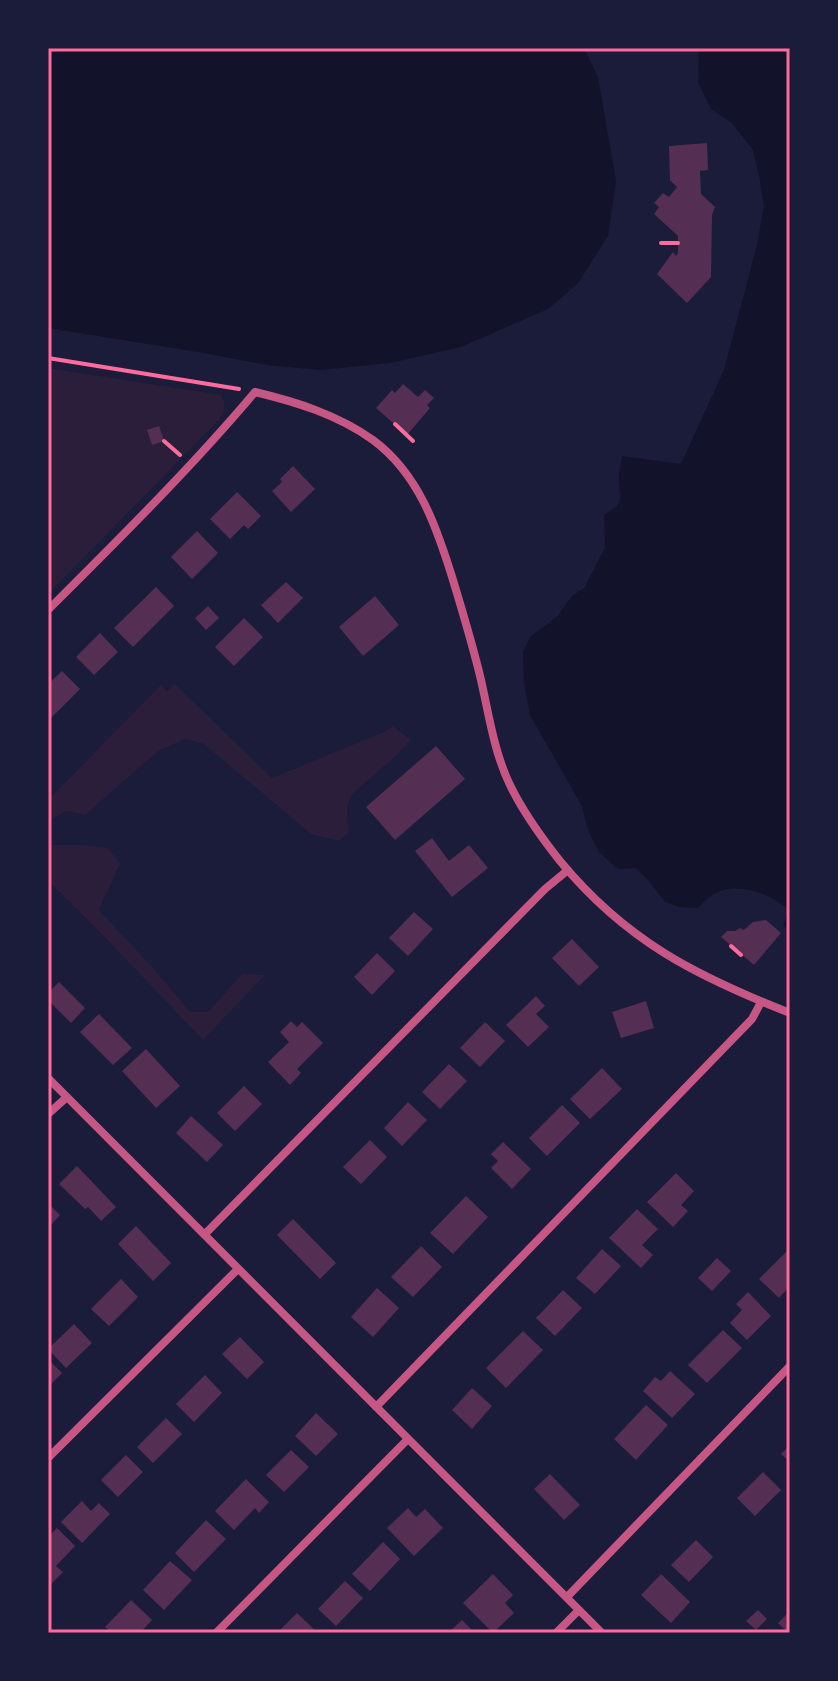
<svg xmlns="http://www.w3.org/2000/svg" width="838" height="1681" viewBox="0 0 838 1681" font-family="Manrope,sans-serif">
<style>
.green{fill:#2a1e3b}
.water{fill:#12122b}
.building{fill:#542f53}
.lines{fill:none;stroke-linecap:round;stroke-linejoin:round}
.path{stroke:#ff6b9d;stroke-width:4}
.minor{stroke:#c65784;stroke-width:8}
.neatline{fill:none;stroke:#ff6b9d;stroke-width:3}
</style>
<rect width="100%" height="100%" fill="#1b1b3a"/>
<path class="green" d="M48,368L221,395C227,405 224,411 219,420L48,594Z
M175,684L272,778L384,732L393,726L411,740L397,755L351,795L347,808L349,832L339,841L311,834L204,744L185,739L158,751L85,815L66,811L48,822V800L161,685L167,691Z
M48,842L52,845H81L108,848L120,864L99,910L155,970L190,1012H208L242,974L265,975L203,1040L95,927L48,881Z"/>
<path class="water" d="M48,48H584L598,77L616,181L608,236L578,283L548,309L461,347L390,363L321,370L267,365L204,353L48,328Z
M699,48H790V930L783,926L789,911C772,893 735,880 712,895C707,898 702,904 698,908L680,907L665,902L649,881L636,868L618,869L599,852L588,830L582,806L530,715L524,683L523,652L531,636L558,616L572,596L584,588L605,548L604,515C623,503 621,504 619,483C618,475 621,464 622,456L681,464L724,370L757,245L764,206L759,175L753,150L732,123L711,109L698,82Z"/>
<path class="building" d="M707,143L708,170L700,171L701,194L715,207L712,215L711,277L687,303L657,274L673,252L676,256L678,253V236L654,214L659,207L654,203L663,193L669,197L677,187L670,180L669,146Z
M403,384L418,397L425,390L434,398L427,405L430,408L407,435L376,408L392,390L395,393Z
M159,426L164,441L152,445L147,430Z
M293,466L315,489L291,512L272,491L282,482L280,479Z
M237,492L261,516L248,529L244,525L230,539L210,519Z
M197,531L218,553L192,579L171,557Z
M286,582L303,598L278,623L261,605Z
M156,587L174,606L133,647L114,628Z
M375,596L399,625L363,656L339,627Z
M208,606L219,618L206,630L195,618Z
M244,618L263,637L234,666L215,647Z
M100,633L118,652L94,675L76,657Z
M62,671L80,689L48,721V684Z
M436,746L465,779L395,840L366,807Z
M432,838L449,861L469,845L488,868L452,897L415,851Z
M414,912L433,929L408,956L389,938Z
M766,920L781,933L754,965L721,937L727,931H735L740,928L744,930L753,922Z
M572,939L599,967L579,986L552,958Z
M377,953L395,971L372,995L354,977Z
M59,982L85,1008L71,1023L48,1000V993Z
M536,996L545,1006L536,1014L549,1027L528,1047L506,1025Z
M646,1001L654,1028L621,1038L612,1012Z
M99,1014L132,1048L113,1065L80,1032Z
M291,1021L297,1027L302,1022L323,1043L297,1069L301,1073L290,1085L268,1062L289,1042L280,1032Z
M485,1022L505,1041L480,1067L460,1048Z
M146,1049L180,1086L156,1108L122,1071Z
M449,1064L467,1081L440,1109L422,1092Z
M602,1068L622,1089L590,1119L570,1099Z
M244,1086L262,1104L235,1131L217,1113Z
M408,1102L427,1120L402,1146L384,1128Z
M562,1105L580,1123L547,1156L529,1138Z
M191,1116L223,1145L207,1162L176,1133Z
M370,1140L387,1157L361,1184L343,1167Z
M503,1142L531,1169L512,1189L491,1168L498,1161L491,1154Z
M77,1166L116,1207L101,1221L88,1207L85,1209L59,1184Z
M676,1173L694,1191L681,1205L688,1211L673,1227L647,1202Z
M466,1196L488,1217L453,1254L430,1233Z
M48,1203L60,1215L48,1228Z
M637,1209L658,1229L642,1245L653,1255L641,1268L609,1238Z
M293,1219L336,1263L320,1279L277,1235Z
M136,1226L171,1263L153,1281L118,1244Z
M421,1246L442,1267L413,1297L391,1277Z
M602,1249L621,1266L595,1294L576,1278Z
M787,1251L790,1253V1286L779,1298L759,1279Z
M717,1258L731,1271L712,1291L698,1278Z
M121,1279L138,1297L109,1326L91,1309Z
M377,1288L399,1308L373,1337L351,1317Z
M563,1290L582,1308L555,1336L536,1318Z
M748,1292L771,1316L747,1340L730,1323L742,1310L736,1304Z
M74,1324L92,1343L66,1368L48,1349Z
M723,1330L742,1348L707,1383L688,1365Z
M523,1331L543,1350L506,1388L486,1368Z
M240,1337L264,1362L247,1379L222,1354Z
M48,1359L62,1373L48,1387Z
M670,1371L695,1394L672,1418L643,1391L655,1377L661,1381Z
M205,1375L222,1393L194,1422L176,1404Z
M472,1388L492,1406L472,1429L452,1410Z
M646,1405L668,1425L636,1460L614,1439Z
M316,1413L338,1434L316,1456L295,1436Z
M166,1418L182,1434L153,1463L137,1447Z
M790,1445V1462L781,1454Z
M291,1450L309,1467L284,1492L266,1475Z
M126,1455L143,1472L118,1497L101,1480Z
M763,1472L781,1490L755,1516L737,1498Z
M550,1474L580,1505L564,1520L534,1489Z
M246,1479L269,1502L259,1513L255,1508L234,1530L215,1511Z
M82,1501L91,1511L99,1503L110,1514L82,1543L61,1522Z
M408,1508L416,1517L425,1509L443,1528L414,1556L387,1528Z
M206,1520L226,1539L194,1572L175,1553Z
M57,1528L75,1546L56,1566L63,1572L51,1584L48,1580V1537Z
M696,1540L713,1557L689,1582L671,1565Z
M383,1542L400,1559L370,1591L352,1574Z
M170,1561L192,1580L164,1610L143,1590Z
M493,1574L513,1595L505,1603L514,1613L493,1633L463,1603Z
M661,1574L690,1602L671,1623L641,1595Z
M345,1581L363,1598L336,1626L318,1609Z
M131,1600L152,1620L140,1633H112L105,1627Z
M758,1610L767,1619L756,1630L746,1621Z
M790,1611V1633H788L778,1623Z
M297,1613L318,1633H277Z
M462,1620L475,1633H448Z"/>
<g class="lines">
<path class="path" d="M661,243H678
M48,358L239,389
M395,424L413,441
M164,441L180,455
M731,946L741,955"/>
<path class="minor" d="M48,610C119,539 190,469 255,392C297,402 338,415 373,440C419,474 437,528 453,580C463,613 473,646 481,680C489,715 494,752 510,785C523,812 541,837 560,861C626,941 696,976 790,1013
M48,1078L602,1633
M48,1114L67,1097
M205,1234L545,889L568,870
M376,1407L752,1019L761,1002
M48,1458L238,1269
M567,1597L790,1366
M216,1633L408,1439
M556,1633L579,1610"/>
</g>
<rect width="838" height="1681" fill="none" stroke="#1b1b3a" stroke-width="100"/>
<rect x="50" y="50" width="738" height="1581" class="neatline"/>
</svg>
